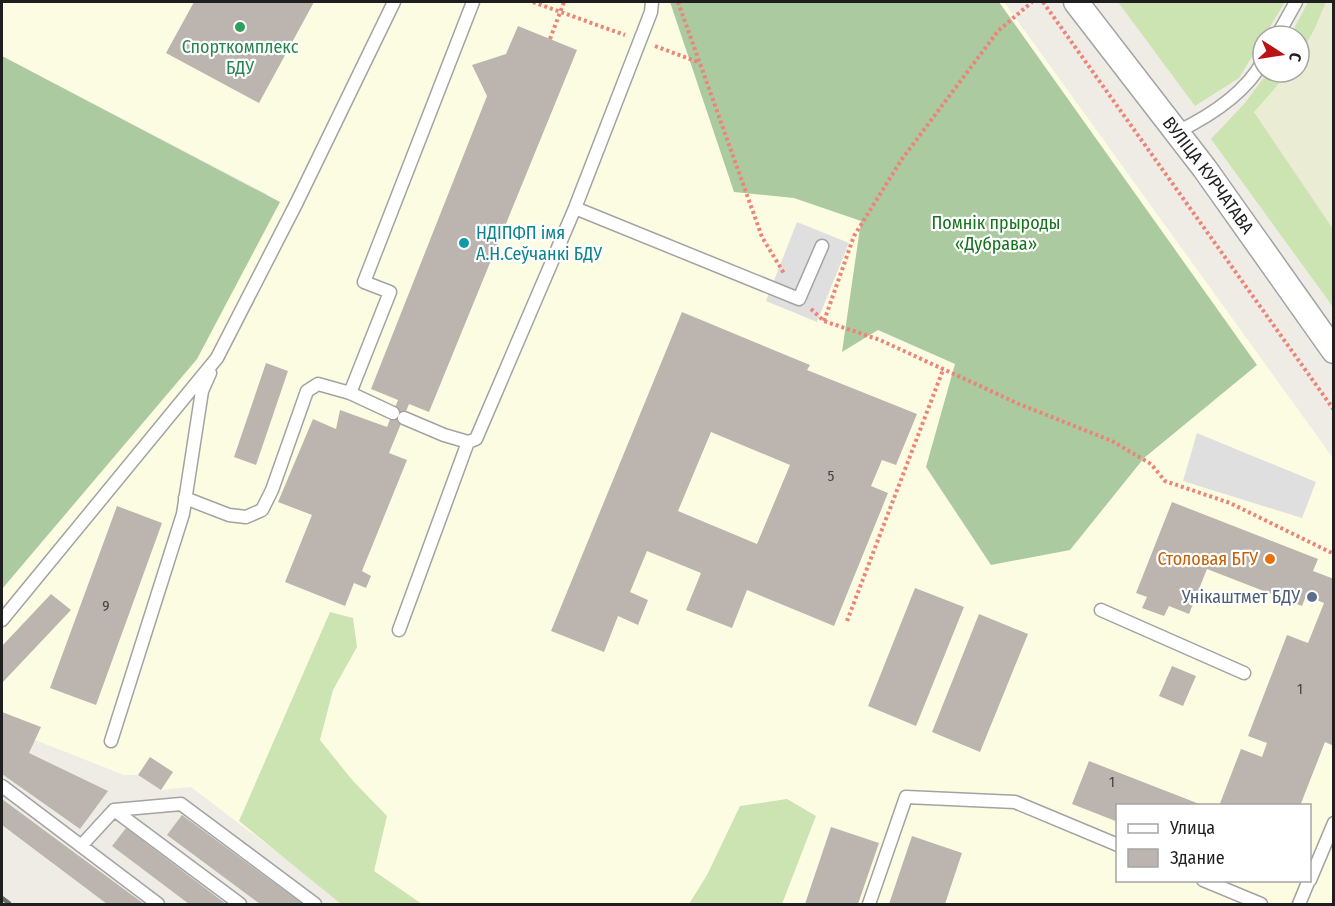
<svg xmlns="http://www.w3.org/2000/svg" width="1335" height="906" viewBox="0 0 1335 906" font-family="'Fira Sans Condensed',sans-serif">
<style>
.education{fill:#fcfce2;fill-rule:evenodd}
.farmland{fill:#eaecd3}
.grass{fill:#cbe4b1}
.forest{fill:#acca9f}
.parking{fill:#dfdfdf}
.building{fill:#bcb5af;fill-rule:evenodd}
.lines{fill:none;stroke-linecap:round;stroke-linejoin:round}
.service-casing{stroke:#a3a3a3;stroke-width:15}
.minor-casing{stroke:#a3a3a3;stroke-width:27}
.path{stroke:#ec8479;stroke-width:4;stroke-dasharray:3 3;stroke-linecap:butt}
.service{stroke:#fff;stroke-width:12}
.minor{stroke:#fff;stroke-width:24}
.rail{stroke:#6d6d6d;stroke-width:4.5;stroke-dasharray:12 12;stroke-linecap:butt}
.leisure-dot{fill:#2e9e5b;stroke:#fff;stroke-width:2}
.culture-dot{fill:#0f9aa8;stroke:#fff;stroke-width:2}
.food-dot{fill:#e8710a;stroke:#fff;stroke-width:2}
.service-dot{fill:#5c6f8a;stroke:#fff;stroke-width:2}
.labels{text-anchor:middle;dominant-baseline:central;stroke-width:4.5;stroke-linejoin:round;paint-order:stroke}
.number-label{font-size:15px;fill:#464443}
.leisure-label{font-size:18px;fill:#27864d;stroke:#fff}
.street-label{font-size:18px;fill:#1f1f1f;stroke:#fff}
.park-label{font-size:18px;fill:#16741d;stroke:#fff}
.culture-label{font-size:18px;fill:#0d838f;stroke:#fff;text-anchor:start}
.food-label{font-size:18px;fill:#c56008;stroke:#fff;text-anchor:end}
.service-label{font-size:18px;fill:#4e5e75;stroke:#fff;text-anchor:end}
</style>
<rect width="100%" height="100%" fill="#efece6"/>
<path class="education" d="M2,2H1004L1333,458V904H345L191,787L161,790L138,775H124L35,740L29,753L2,741V589L197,359L267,194L2,56ZM1118,806H1310V880H1118Z"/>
<path class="farmland" d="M1326,2H1333V229L1254,112L1289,72H1299V56L1314,30Z"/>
<path class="grass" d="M1118,2H1285L1239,78L1195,106Z
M1308,2H1326L1314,30L1299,56V36H1290Z
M1268,72H1289L1254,112L1333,229V307L1211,139L1244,104Z
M330,612L353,618L357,647L333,690L320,740L353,781L387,816L374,871L422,904H341L239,821Z
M787,799L816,816L782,904H689L707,875L740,806Z"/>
<path class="forest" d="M670,2H999L1257,365L1144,458L1070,550L991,565L926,467L955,364L878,330L842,352L861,221L794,198L734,192Z
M2,56L280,202L197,359L2,589Z"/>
<path class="parking" d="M797,222L849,243L817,322L766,301Z
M1197,433L1316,482L1302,518L1183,481Z"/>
<path class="building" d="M194,2H314L259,103L166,53Z
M518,26L577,50L429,412L409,404L389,453L407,460L362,571L371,576L366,588L354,583L345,606L285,582L312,515L278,502L313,419L336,429L340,410L387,427L398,400L371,389L487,96L472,65L506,54Z
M682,312L810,365L807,370L917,414L896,465L882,460L871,486L888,493L834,626L747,590L732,628L686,610L701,573L647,551L630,592L648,600L638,625L618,616L604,652L551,631ZM711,432L790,465L757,544L678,511Z
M266,363L288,371L256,465L234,457Z
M1172,502L1318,559L1313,571L1334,579V746L1325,742L1300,806H1219L1241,749L1262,757L1267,743L1248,736L1287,635L1308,643L1324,603L1306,596L1302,606L1207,569L1189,614L1169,606L1164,616L1142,608L1147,597L1136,593Z
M117,506L162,523L96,705L50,688Z
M915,588L964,607L916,726L868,706Z
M51,594L71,610L2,683V646Z
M979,614L1028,634L980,752L932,732Z
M1172,666L1196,676L1183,706L1159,696Z
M2,712L41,727L29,753L108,791L80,829L2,774Z
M150,757L173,772L161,790L138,775Z
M1089,761L1202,805V806H1118V822L1072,804Z
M2,799L144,904H107L2,825Z
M182,815L303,904H260L167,835Z
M831,827L879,843L858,904H805Z
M126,828L226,904H189L112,846Z
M912,836L962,853L945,904H889Z"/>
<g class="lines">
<g class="service-casing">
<path id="service" d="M1277,36L1296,2
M1177,132C1210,116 1245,94 1263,61
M575,208L799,299L822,246
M350,393L390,292L364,282L473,2
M404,418L444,435L468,442L476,439L575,208L651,12L652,2
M185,498L229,515L246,517L262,510L272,490L307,391L318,384L350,393L393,413
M1101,610L1244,673
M2,620L217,358L297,202L394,2
M399,630L468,442
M111,741L183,514L202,391L210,373
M2,786L158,904
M114,810L240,904
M81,846L114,810L181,804L315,904
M1203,880L1261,904
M1310,880L1334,823
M869,904L906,797L1015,802L1118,845
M1299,904L1309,880"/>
</g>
<g class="minor-casing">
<g id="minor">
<path id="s1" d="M1076,2L1205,169L1334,351"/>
</g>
</g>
<path class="path" d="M533,2L625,35
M678,2L762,237L785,275
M1043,2L1334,410
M550,39L564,2
M655,46L698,62
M811,309L824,321L880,340L1019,404L1112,441L1151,464L1165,481L1230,503L1334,554
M824,321L854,236L902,159L998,31L1032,2
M847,621L943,370"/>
<use href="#service" class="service"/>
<use href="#minor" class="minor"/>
<path class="rail" d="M2,898L10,904"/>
</g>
<circle class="leisure-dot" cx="240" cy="27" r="6"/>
<circle class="culture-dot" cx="464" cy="243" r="6"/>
<circle class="food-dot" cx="1270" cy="559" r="6"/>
<circle class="service-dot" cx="1312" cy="597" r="6"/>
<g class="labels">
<g class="number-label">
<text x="831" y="476">5</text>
<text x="106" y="606">9</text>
<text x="1300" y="689">1</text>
<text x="1112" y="782">1</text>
</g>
<g class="leisure-label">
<text x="240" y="47">Спорткомплекс<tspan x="240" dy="21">БДУ</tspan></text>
</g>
<g class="street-label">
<text stroke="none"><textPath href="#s1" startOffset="218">ВУЛІЦА КУРЧАТАВА</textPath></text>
</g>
<g class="park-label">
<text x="996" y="223">Помнік прыроды<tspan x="996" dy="21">«Дубрава»</tspan></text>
</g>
<g class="culture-label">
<text x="476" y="233">НДІПФП імя<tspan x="476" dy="21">А.Н.Сеўчанкі БДУ</tspan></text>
</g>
<g class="food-label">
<text x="1258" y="559">Столовая БГУ</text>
</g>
<g class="service-label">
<text x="1300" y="597">Унікаштмет БДУ</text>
</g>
</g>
<rect width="1335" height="906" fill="none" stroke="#1f1f1f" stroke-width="6"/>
<rect x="1116" y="804" width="195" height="78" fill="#ffffff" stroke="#a5a5a5" stroke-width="1.5"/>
<rect x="1128" y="824" width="30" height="9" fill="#ffffff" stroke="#a5a5a5" stroke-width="1.5"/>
<text x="1170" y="834" font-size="18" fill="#1f1f1f">Улица</text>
<rect x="1128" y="849" width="30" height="18" fill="#bcb5af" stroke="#a5a5a5" stroke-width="1.5"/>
<text x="1170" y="864" font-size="18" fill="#1f1f1f">Здание</text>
<g transform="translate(1281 54) rotate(102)"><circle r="28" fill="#ffffff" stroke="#a5a5a5" stroke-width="1.5"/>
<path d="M0-4.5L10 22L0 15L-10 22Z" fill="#ba1316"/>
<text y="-9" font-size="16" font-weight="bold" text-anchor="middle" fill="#1f1f1f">С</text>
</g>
</svg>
